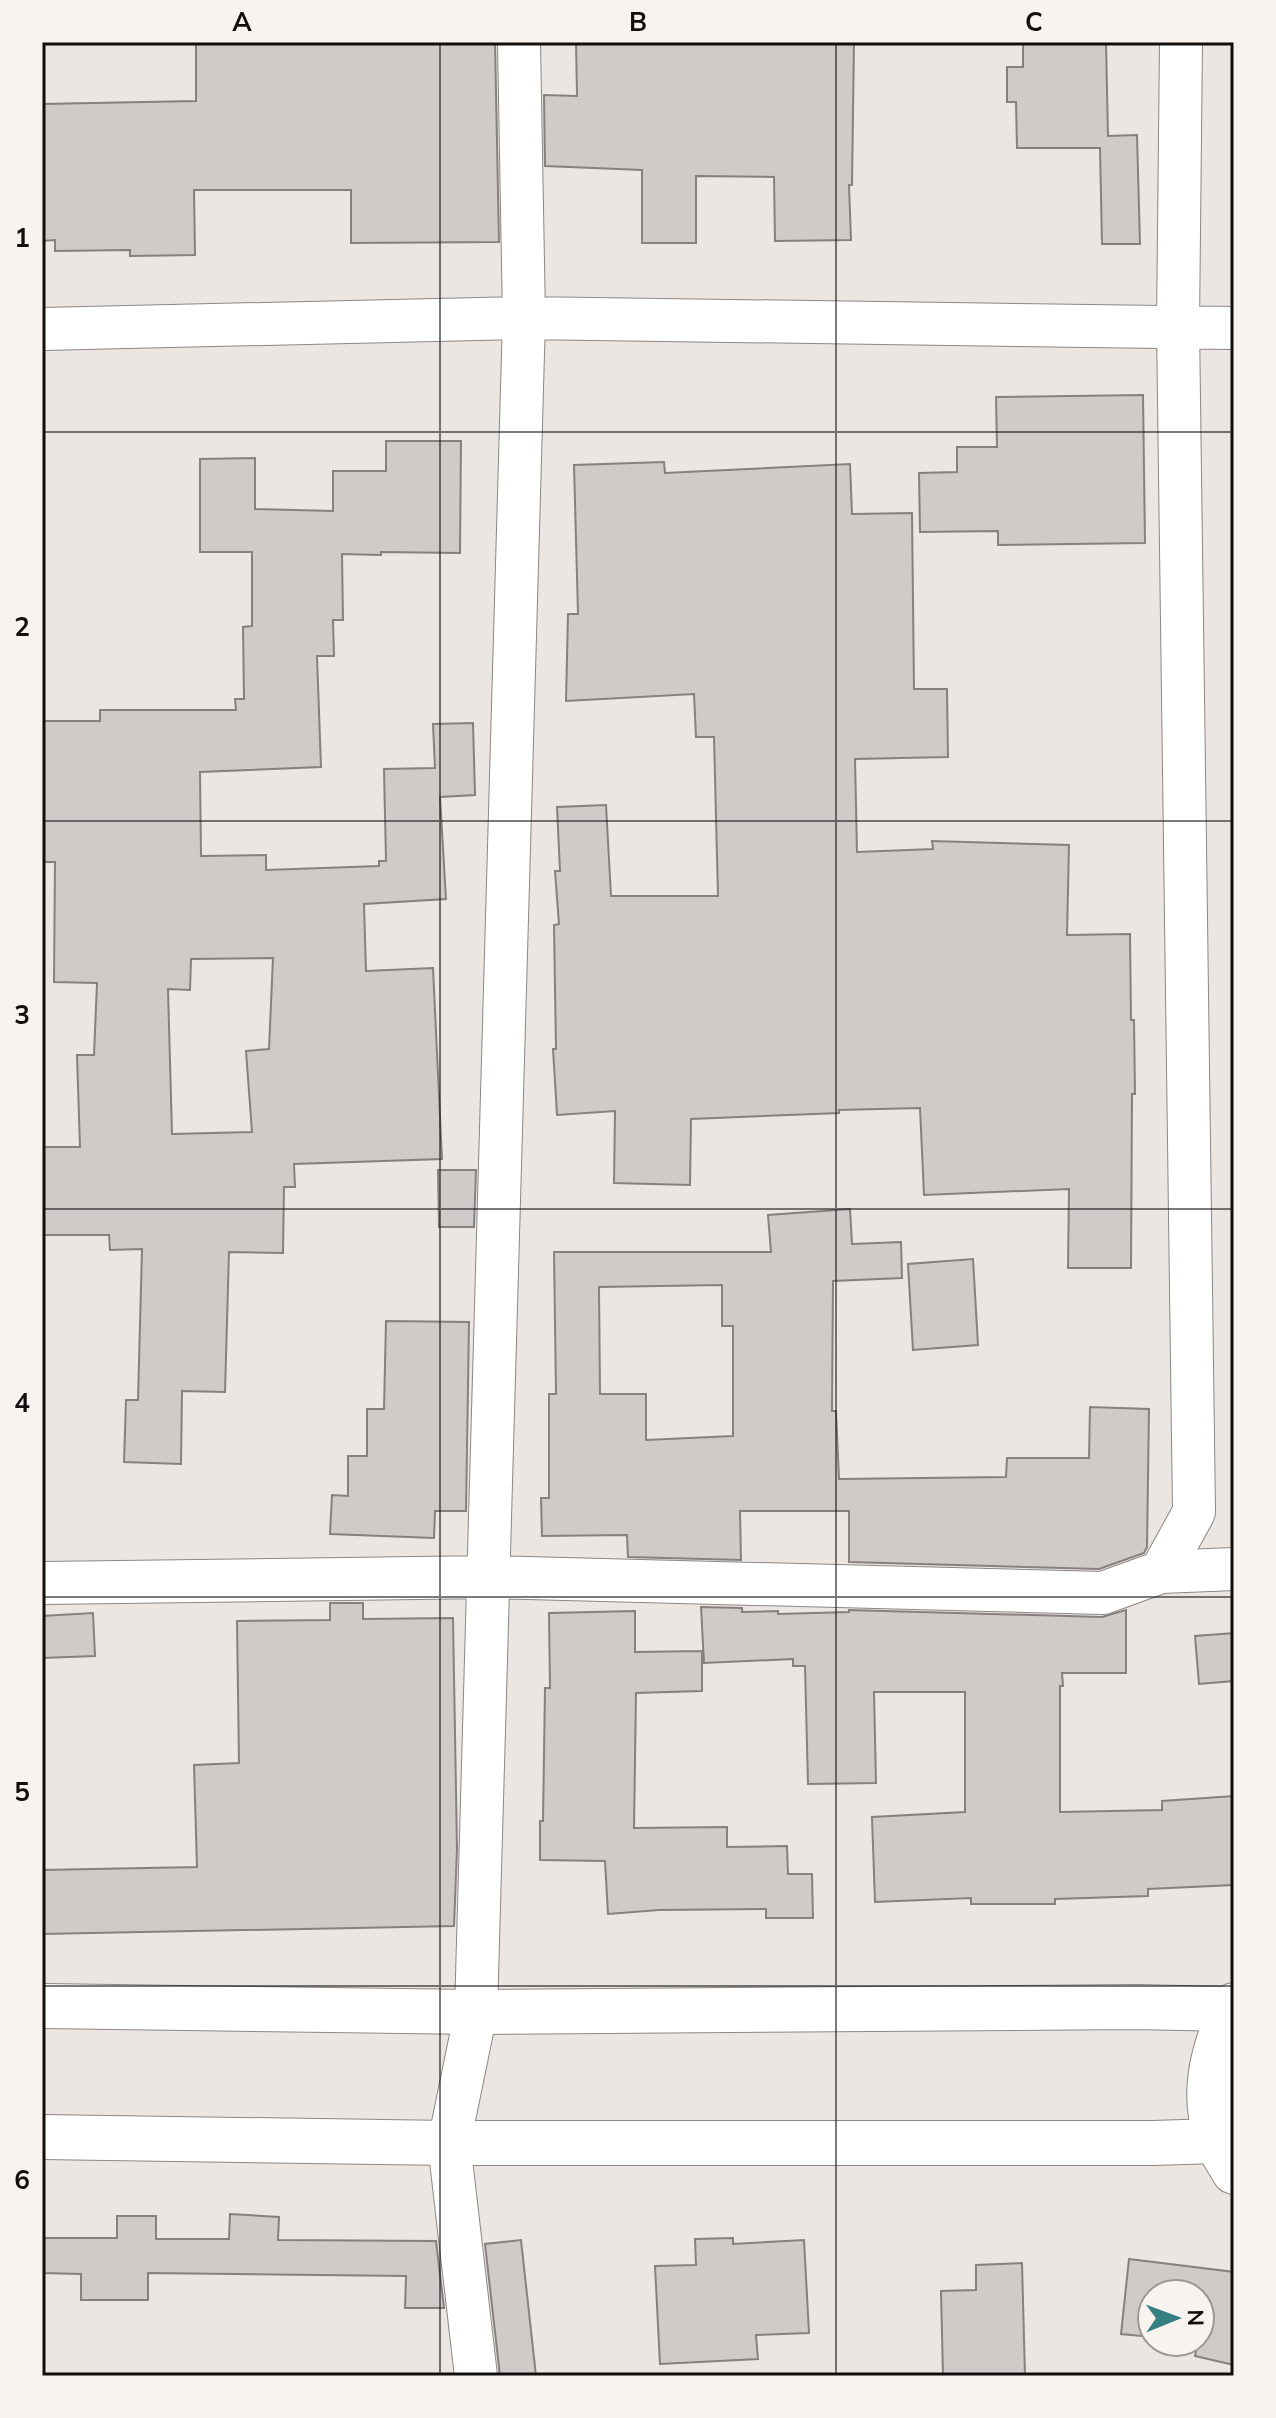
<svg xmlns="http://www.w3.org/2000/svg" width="1276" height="2418" viewBox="0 0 1276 2418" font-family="Mulish,sans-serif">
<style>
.building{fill:#d0cac8;stroke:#86807e;stroke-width:2;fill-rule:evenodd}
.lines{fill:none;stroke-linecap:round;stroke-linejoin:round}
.minor-casing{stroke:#8c8784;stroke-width:44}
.secondary-casing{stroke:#8c8784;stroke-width:46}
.trunk-casing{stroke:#8c8784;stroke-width:46}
.minor{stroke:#fff;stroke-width:42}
.secondary{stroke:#fff;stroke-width:44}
.trunk{stroke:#fff;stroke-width:44}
.grid{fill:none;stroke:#110f0e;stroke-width:2;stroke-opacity:0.55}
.neatline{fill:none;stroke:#110f0e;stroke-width:3}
.grid-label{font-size:26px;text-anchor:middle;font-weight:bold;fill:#110f0e}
</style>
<rect width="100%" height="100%" fill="#ebe6e2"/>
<path class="building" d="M196,42H495L499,242L351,243V190H194L195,255L130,256V250L55,251V240L42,241V104L196,101Z
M576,42H854L852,185H849L851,240L775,241L774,177L696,176V243H642V170L545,166L544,95L577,96Z
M1023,42H1106L1108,136L1137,135L1140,244H1102L1100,148H1017L1016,102H1007V67H1023Z
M1143,395L1145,543L998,545V531L920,532L919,473L957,472V447H997L996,397Z
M386,441H461L460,553L381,552V555L342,554L343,620H333L334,656H317L321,767L200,772L201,856L266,855V870L379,866V861H386L384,769L435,768L433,724L473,723L475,795L440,797L446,899L364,904L366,971L433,968L442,1159L294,1164L295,1187H284L283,1253L229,1252L225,1392L182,1391L181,1464L124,1462L126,1400H138L142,1249L110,1250L109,1235H42V1147H80L77,1055H94L97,983L54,982L55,862H42V721H100V710H236L235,699H244L243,627L252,626V552H200V459L255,458V509L333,511V471H386ZM273,958L269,1049L246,1051L252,1132L172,1134L168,989L190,990L191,959Z
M664,462L665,473L850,464L852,514L912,513L914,689H947L948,757L855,759L857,852L933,849L932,841L1069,845L1067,935L1130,934L1131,1020H1134L1135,1094H1132L1131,1268H1068L1069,1189L924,1195L920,1108L839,1110V1113L691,1119L690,1185L614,1183L615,1111L557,1115L553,1049H556L554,925L559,924L555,871H560L557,807L606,805L611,896H718L714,737H696L694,694L566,701L568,614H578L574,465Z
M438,1170H476L474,1227H439Z
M850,1209L852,1244L901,1242L902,1278L833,1281L832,1411H836L839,1479L1006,1477L1007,1458H1089L1090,1407L1149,1409L1147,1547L1144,1553L1099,1569L849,1562V1511H740L741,1560L628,1557L627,1535L542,1536L541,1498H549V1394H556L554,1252H771L768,1215ZM722,1285V1326H733V1436L646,1440V1394H600L599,1287Z
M973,1259L978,1345L913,1350L908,1264Z
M386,1321L469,1322L466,1511H435L434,1538L330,1534L332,1495L348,1496V1456H367V1409H384Z
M330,1603H363V1619L453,1618L457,1849L454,1926L42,1934V1870L197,1867L194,1765L239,1763L237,1621L330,1620Z
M701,1607L742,1608V1612L778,1611V1614L849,1612V1610L1102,1617L1126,1610V1673H1062L1063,1686H1060V1812L1162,1810V1801L1234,1796V1885L1148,1889V1896L1055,1899V1904H971V1898L875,1902L872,1817L965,1812V1692H874L876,1783L808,1784L805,1666H793V1659L704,1663Z
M635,1611V1652L702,1651V1691L636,1693L634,1828L727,1827V1847L787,1846L788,1874H812L813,1918H766V1909L659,1910L608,1914L605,1861L540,1860V1821H543L545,1688H550L549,1613Z
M93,1613L95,1656L42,1658V1616Z
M1234,1633V1681L1199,1684L1195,1636Z
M230,2214L279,2217L278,2240L436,2241L444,2308H405L406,2276L148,2273V2300H81V2274L42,2273V2238H117V2216H156V2239H229Z
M733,2238V2244L804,2240L809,2333L756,2335L758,2359L660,2364L655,2266L696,2265L695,2239Z
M521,2240L536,2376H500L485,2244Z
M1129,2259L1234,2272V2365L1195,2356L1198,2342H1195H1200V2294H1152V2337L1121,2334Z
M1022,2263L1025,2376H943L941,2291L976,2290V2265Z"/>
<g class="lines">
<g class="minor-casing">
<path id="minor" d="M42,329L524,318L1234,328
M1161,1572L1234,1569
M42,1583L489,1577L1103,1593L1161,1572L1194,1512L1178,325L1181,42
M476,2376L449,2143L476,2012L524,318L519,42"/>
</g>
<g class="secondary-casing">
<path id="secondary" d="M42,2006L476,2012L1136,2007L1230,2009
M42,2137L449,2143H1153L1216,2141"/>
</g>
<g class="trunk-casing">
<path id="trunk" d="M1234,2005L1230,2009C1213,2055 1201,2089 1216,2138C1219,2150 1228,2161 1234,2172"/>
</g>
<use href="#minor" class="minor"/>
<use href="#secondary" class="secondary"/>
<use href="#trunk" class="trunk"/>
</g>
<path class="grid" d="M440,42V2376M836,42V2376M42,432H1234M42,821H1234M42,1209H1234M42,1597H1234M42,1986H1234"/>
<rect width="1276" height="2418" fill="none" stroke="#f8f3ef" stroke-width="88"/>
<g transform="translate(1176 2318) rotate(89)"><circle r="38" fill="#f8f3ef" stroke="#9c9895" stroke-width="2"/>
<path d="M0-6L14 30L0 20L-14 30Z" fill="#378081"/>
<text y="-12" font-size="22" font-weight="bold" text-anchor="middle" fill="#110f0e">N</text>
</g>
<rect x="44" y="44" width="1188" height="2330" class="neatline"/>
<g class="grid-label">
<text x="242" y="31">A</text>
<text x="638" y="31">B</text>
<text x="1034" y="31">C</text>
<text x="22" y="247">1</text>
<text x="22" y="636">2</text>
<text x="22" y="1024">3</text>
<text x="22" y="1412">4</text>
<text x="22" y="1801">5</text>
<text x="22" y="2189">6</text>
</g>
</svg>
